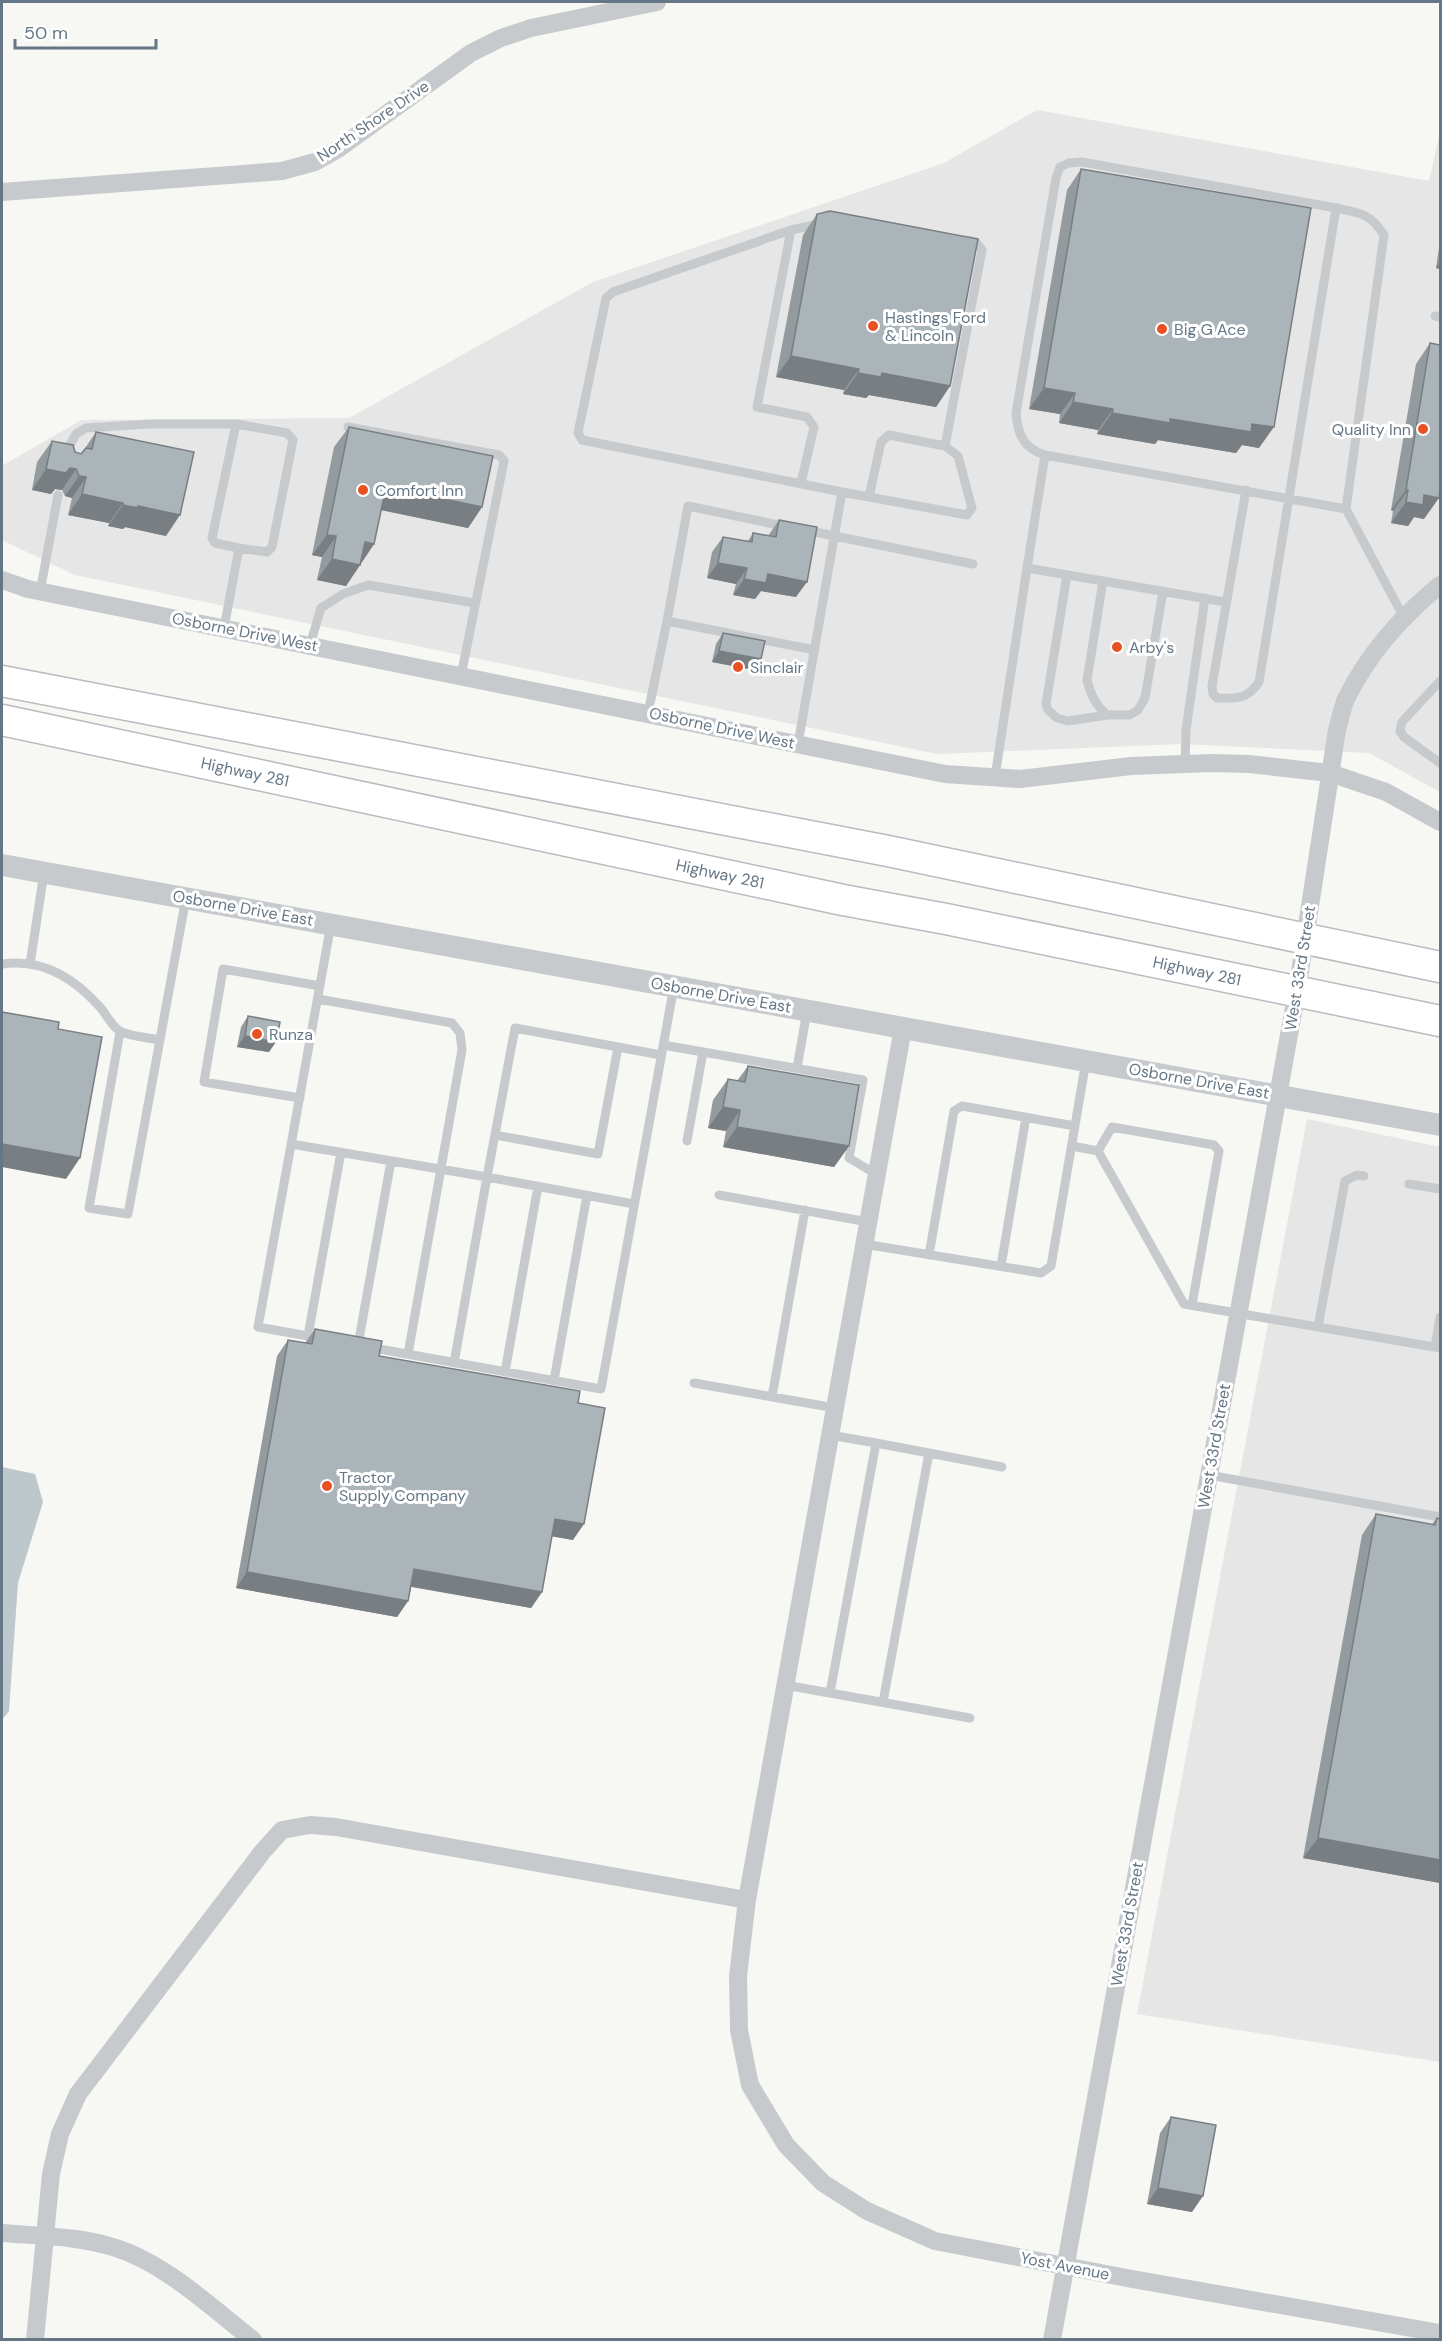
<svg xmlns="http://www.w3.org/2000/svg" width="1442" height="2341" viewBox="0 0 1442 2341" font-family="'DM Sans',sans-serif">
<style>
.built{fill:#e5e6e5}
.water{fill:#bdc8cc}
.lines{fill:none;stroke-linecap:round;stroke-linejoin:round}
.trunk-casing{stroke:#b9bcbf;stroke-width:33}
.service{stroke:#c7cacd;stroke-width:9}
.minor{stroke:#c7cacd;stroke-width:18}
.tertiary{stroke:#c7cacd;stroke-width:22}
.trunk{stroke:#fff;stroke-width:30}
.wall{fill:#939b9f}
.shaded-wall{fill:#787e82}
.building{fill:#abb4b9;stroke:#787e82;stroke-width:1.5}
.poi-dot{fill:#e85122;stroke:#fff;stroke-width:2}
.labels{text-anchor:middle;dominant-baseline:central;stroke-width:6;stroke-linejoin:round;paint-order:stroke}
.street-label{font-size:16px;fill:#657786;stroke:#fff}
.poi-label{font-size:16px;fill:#657786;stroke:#fff;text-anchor:start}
</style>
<rect width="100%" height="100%" fill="#f7f7f4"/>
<path class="built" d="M1037,110L1429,181L1440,132V792L1369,753L1182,744L937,754L75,575L2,540V466L81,420L349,418L593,282L944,163Z
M1307,1119L1440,1147V2062L1137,2014Z"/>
<path class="water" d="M2,1467L35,1474L43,1502L18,1583L9,1711L2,1720Z"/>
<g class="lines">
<g class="trunk-casing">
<path id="trunk" d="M2,681L888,851L1440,967
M2,720L843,900L946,919L1440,1021"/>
</g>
<path class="service" d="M791,230L757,407L807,417L814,427L801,483
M1435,316L1440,317
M348,427L499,455L504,461L461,676
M68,455L70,445L76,434L86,428L150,424H236
M1246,490L1212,686L1213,694L1217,698C1236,699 1248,699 1259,682L1336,208
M842,492L869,497L881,442L889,435L945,446L982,250L976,242L966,240
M869,497L967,515L972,508L958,456L945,446
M1346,509L1045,455C1023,448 1018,435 1016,413L1056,178L1060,167L1069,163L1082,162L1336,208C1360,213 1370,213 1384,235L1346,509L1404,618
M805,530L973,564
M1027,568L1045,455
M1067,575L1046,704L1048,710L1057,718L1068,721L1107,715H1130L1138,710L1145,698L1163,591
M1103,581L1087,680C1090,693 1096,706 1107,715
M40,592L58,495
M667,621L688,506L788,527
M224,628L239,548L267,552L272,547L293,440L287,433L236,424L212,538L215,543L239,548
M310,645L321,608L343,594L368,585L475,603
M1440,681L1402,722L1400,731L1404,737L1440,763
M648,713L667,621L815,650
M798,744L842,492L582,440L578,433L606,298L613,292L791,230L819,224
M1185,764L1186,730L1205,598
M995,777L1027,568L1225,602
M2,964C41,958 73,977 99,1006C106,1013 111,1026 120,1031C127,1036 151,1038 160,1040
M30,964L44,873
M318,999L452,1023L460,1033L462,1050L408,1354
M120,1032L89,1208L128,1214L186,898
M663,1045L863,1080L849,1158L876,1174
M797,1068L807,1011
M300,1098L204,1082L223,969L320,986
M495,1135L598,1154L618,1047
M687,1141L703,1052
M291,1144L487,1177L454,1363
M1072,1146L1098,1151L1184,1304L1440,1348
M1098,1151L1112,1127L1214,1145L1219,1151L1192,1305
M1409,1184L1440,1189
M719,1195L868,1222
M634,1204L487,1177L515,1028L661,1055
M864,1244L1041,1273L1051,1266L1086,1061
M929,1255L954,1111L962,1106L1075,1126
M1001,1266L1026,1117
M1318,1327L1345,1181L1357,1175L1364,1176
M308,1336L341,1152
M319,1338L258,1327L331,924
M358,1345L391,1161
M368,1347L601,1389L674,986
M1435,1347L1440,1317
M505,1372L538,1186
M554,1380L587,1195
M694,1383L835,1408
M772,1397L805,1210
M830,1435L876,1443L830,1693
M876,1443L929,1453L883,1702
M929,1453L1002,1467
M1209,1475L1440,1517
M785,1685L970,1718"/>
<path class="minor" d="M2,192L282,171L315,162L338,149L471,53L501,38L531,28L657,2
M2,580L28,589L945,774L1020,779L1131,766L1211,763L1249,764L1330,773L1386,792L1440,822
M903,1028L747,1900L738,1976L739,2030L750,2085L786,2145L823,2183L867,2211L935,2241L1132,2279L1440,2333
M2,2233C39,2236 80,2236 116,2248C166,2264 212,2308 253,2340
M35,2340L51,2174L60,2134L78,2094L263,1851L282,1830L310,1825L336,1827L747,1900
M1052,2340L1297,991L1337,730C1340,720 1342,708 1346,699C1368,654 1402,616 1440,585"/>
<path class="tertiary" d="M2,865L1440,1125"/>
<use href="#trunk" class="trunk"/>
</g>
<path class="wall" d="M1081,169L1259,448L1242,445L1236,453L1158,440L1155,444L1097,434L1098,430L1059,423L1060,414L1029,409L1067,190Z
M817,214L950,386L936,407L869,395L866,398L843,394L844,390L776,377L803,235Z
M1440,241V269L1436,268Z
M1430,343L1424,519L1414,517L1408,526L1391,523L1393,511L1391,510L1416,364Z
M349,427L482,507L468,528L381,510L374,544L346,586L317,580L322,557L312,555L334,447Z
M96,432L166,536L125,527L123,529L108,526L109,523L68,515L72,498L65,496L62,490L55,489L51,494L32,490L37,462L52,441L75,452L81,454Z
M779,520L796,597L761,591L755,599L733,595L736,584L707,578L712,552L723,537L748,541L753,533L768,536Z
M723,633L761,659L754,670L712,662L716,644Z
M248,1016L269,1052L237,1047L241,1027Z
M748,1066L849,1146L834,1167L723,1147L726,1131L708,1128L713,1100L728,1079L737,1081Z
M315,1329L379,1356L578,1403L573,1540L552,1536L542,1592L531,1608L411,1587L408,1601L397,1617L236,1588L277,1356L288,1340L305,1343Z
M1376,1514L1432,1524L1437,1518L1440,1519V1883L1303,1858L1362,1535Z
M1171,2117L1192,2212L1147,2204L1160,2133Z"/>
<path class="shaded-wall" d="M1440,262V269L1436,268Z
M791,356L859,369L844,390L776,377Z
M858,373H882L950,386L936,407L869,395L866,398L843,394Z
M1044,388L1075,393L1060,414L1029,409Z
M1073,402L1113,409L1098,430L1059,423Z
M1112,413L1170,419L1252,424L1274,427L1259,448L1242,445L1236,453L1158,440L1155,444L1097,434Z
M70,468L76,469L62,490L55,489L51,494L32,490L46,469Z
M79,476L86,477L72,498L65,496Z
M386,487L482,507L468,528L371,508Z
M1406,490H1408L1393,511L1391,510Z
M82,494L123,503L109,523L68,515Z
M1424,495L1439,498L1424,519L1414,517L1408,526L1391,523L1406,502Z
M123,505L138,506L180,515L166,536L125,527L123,529L108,526Z
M327,535L336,536L322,557L312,555Z
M365,542L374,544L360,565Z
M332,559L360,565L346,586L317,580Z
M718,563L747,568L736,584L707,578Z
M768,574L807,582L796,597L761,591L755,599L733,595L744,579Z
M719,651L761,659L754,670L712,662Z
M245,1036L276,1042L269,1052L237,1047Z
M723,1107L740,1110L726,1131L708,1128Z
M737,1127L849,1146L834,1167L723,1147Z
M2,1144L80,1158L66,1179L2,1167Z
M555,1519L584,1524L573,1540L544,1535Z
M414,1569L542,1592L531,1608L403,1585Z
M247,1572L408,1601L397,1617L236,1588Z
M1318,1838L1440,1860V1883L1303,1858Z
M1158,2188L1203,2196L1192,2212L1147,2204Z"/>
<path class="building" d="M1081,169L1311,208L1274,427L1252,424L1251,432L1170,419V423L1112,413L1113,409L1073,402L1075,393L1044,388Z
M830,211L978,239L950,386L882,373L881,377L858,373L859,369L791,356L817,214Z
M1430,343L1440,345V489L1439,498L1424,495L1423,505L1406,502L1408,490H1406Z
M349,427L493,456L482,507L386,487L374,544L365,542L360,565L332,559L336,536L327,535Z
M96,432L194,452L180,515L138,506V508L123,505V503L82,494L86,477L79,476L76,469L70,468L66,473L46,469L52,441L73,445L75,452L81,454L86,448L92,449Z
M779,520L817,527L807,582L768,574L766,583L744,579L747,568L718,563L723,537L752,542L753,533L776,537Z
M723,633L765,641L761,659L719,651Z
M2,1012L59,1022L58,1029L102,1037L80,1158L2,1144Z
M248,1016L280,1022L276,1042L245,1036Z
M748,1066L859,1085L849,1146L737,1127L740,1110L723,1107L728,1079L745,1082Z
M315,1329L382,1341L379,1356L580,1391L578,1403L605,1408L584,1524L555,1519L542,1592L414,1569L408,1601L247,1572L288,1340L312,1344Z
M1376,1514L1435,1525L1437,1518L1440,1519V1860L1318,1838Z
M1171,2117L1216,2125L1203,2196L1158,2188Z"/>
<g class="poi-dot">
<circle cx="873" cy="326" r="6"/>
<circle cx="1162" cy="329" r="6"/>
<circle cx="1423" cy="429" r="6"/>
<circle cx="363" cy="490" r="6"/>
<circle cx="1117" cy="647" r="6"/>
<circle cx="738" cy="667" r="6"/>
<circle cx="257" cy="1034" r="6"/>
<circle cx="327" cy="1486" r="6"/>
</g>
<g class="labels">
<g class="street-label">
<text transform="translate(373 121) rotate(-34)">North Shore Drive</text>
<text transform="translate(245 632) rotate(11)">Osborne Drive West</text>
<text transform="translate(722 728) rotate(12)">Osborne Drive West</text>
<text transform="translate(245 772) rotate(12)">Highway 281</text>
<text transform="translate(720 874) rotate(12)">Highway 281</text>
<text transform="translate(243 908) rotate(10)">Osborne Drive East</text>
<text transform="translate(1300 968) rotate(-81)">West 33rd Street</text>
<text transform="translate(1197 971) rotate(12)">Highway 281</text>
<text transform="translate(721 995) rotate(10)">Osborne Drive East</text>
<text transform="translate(1199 1081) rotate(10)">Osborne Drive East</text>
<text transform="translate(1214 1446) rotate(-80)">West 33rd Street</text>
<text transform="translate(1127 1924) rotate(-80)">West 33rd Street</text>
<text transform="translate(1065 2266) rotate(11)">Yost Avenue</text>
</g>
<g class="poi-label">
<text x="885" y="317">Hastings Ford<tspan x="885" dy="18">&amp; Lincoln</tspan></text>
<text x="1174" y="329">Big G Ace</text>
<text x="1411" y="429" text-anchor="end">Quality Inn</text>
<text x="375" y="490">Comfort Inn</text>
<text x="1129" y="647">Arby's</text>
<text x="750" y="667">Sinclair</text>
<text x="269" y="1034">Runza</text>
<text x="339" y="1477">Tractor<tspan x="339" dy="18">Supply Company</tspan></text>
</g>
</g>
<rect width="1442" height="2341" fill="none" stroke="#657786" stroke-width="6"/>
<path d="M15 39v9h141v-9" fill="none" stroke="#657786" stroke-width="3"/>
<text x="24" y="39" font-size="18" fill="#657786" stroke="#ffffff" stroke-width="4.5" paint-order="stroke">50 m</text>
</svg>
